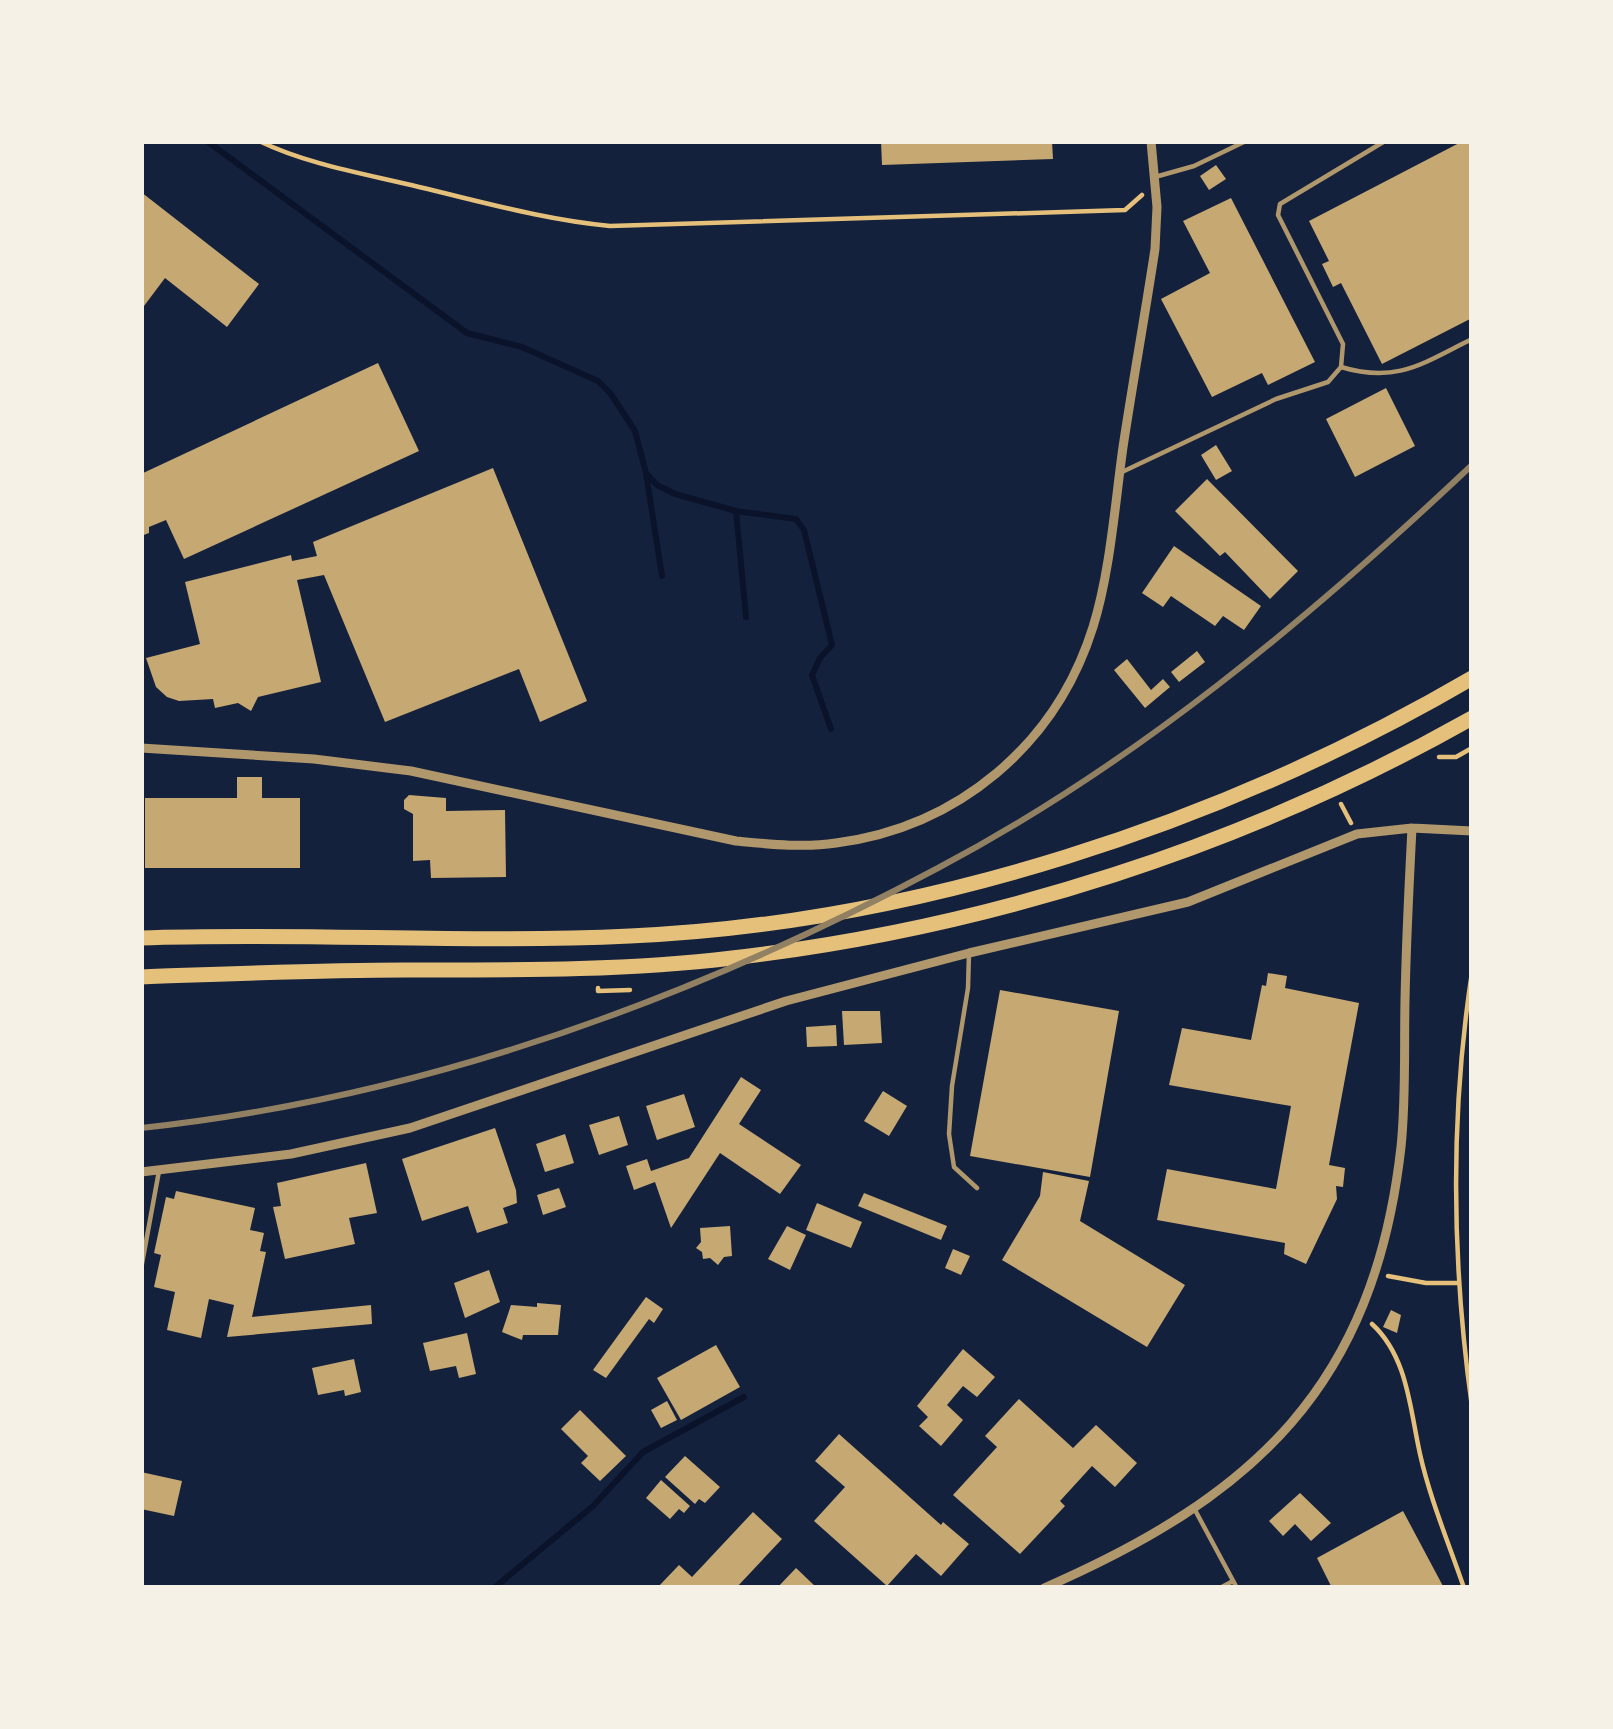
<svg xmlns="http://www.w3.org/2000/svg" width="1613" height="1729" viewBox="0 0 1613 1729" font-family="Poppins,sans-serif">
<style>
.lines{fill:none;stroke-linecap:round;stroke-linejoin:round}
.stream{stroke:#0b132b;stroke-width:6}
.building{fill:#c6a872}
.path{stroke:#e5c07b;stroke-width:4.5}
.service{stroke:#b1986c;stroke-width:4.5}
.minor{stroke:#b1986c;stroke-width:9}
.primary{stroke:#e5c07b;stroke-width:15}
.rail{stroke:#918062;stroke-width:6}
</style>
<rect width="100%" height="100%" fill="#14213d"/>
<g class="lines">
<path class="stream" d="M207,141L467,333L522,347L598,381L611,394L635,431L646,473L657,485L675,494L736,511L796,519L804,530L832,645L820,658L812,675L831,729
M646,473L662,576
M736,511L746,617
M494,1588L593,1506L643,1452L744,1397"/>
</g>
<path class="building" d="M881,141H1052L1053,159L882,165Z
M1463,141H1472V318L1382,364L1341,283L1333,287L1322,264L1329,261L1309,221Z
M1216,165L1226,179L1209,190L1200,176Z
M141,192L259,284L227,327L165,278L141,310Z
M1231,198L1315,362L1268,385L1262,373L1212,397L1161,299L1210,273L1183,221Z
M378,363L419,451L184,559L166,520L149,527V533L141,536V474Z
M1386,388L1415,446L1355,477L1326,419Z
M1216,445L1232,471L1216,480L1201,455Z
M493,468L587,701L540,722L519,669L385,722L324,575L297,580L321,682L258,697L251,711L238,703L215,708L213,699L179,701L167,697L156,687L146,658L200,644L185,582L291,555L292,561L317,556L313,542Z
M1207,479L1298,571L1270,599L1225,552L1220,556L1175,511Z
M1174,546L1261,606L1244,630L1223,616L1215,626L1171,596L1163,607L1142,593Z
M1197,651L1205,662L1179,682L1171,672Z
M1127,659L1151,690L1163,679L1170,687L1145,708L1114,670Z
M237,777H262V798H300V868H145V798H237Z
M409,795L446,798V811L505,810L506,877L431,878L430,860L413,861V814L404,809V800Z
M1268,973L1287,976L1285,988L1359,1003L1329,1165L1345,1168L1343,1187L1336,1186L1337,1199L1306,1264L1284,1254L1285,1243L1157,1220L1167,1169L1276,1189L1291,1106L1169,1085L1182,1028L1251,1040L1262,985L1266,986Z
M1000,990L1119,1011L1090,1177L970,1156Z
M842,1011H880L882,1043L844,1045Z
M836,1025L837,1046L807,1047L806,1027Z
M741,1077L761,1090L739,1124L801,1165L780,1194L720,1153L671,1228L655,1182L634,1190L626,1166L647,1159L651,1171L689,1158Z
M883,1091L907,1106L889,1136L864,1121Z
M684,1094L695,1127L657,1140L646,1106Z
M619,1116L628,1145L599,1155L589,1125Z
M495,1128L516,1190L517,1203L503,1208L508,1223L477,1233L468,1206L422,1221L402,1159Z
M565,1134L574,1163L545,1172L536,1144Z
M366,1163L377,1213L349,1218L355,1244L285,1259L273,1207L281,1206L277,1183Z
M1043,1172L1089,1181L1080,1221L1185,1285L1147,1347L1002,1260L1040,1196Z
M559,1188L566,1207L543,1215L537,1195Z
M176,1191L255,1208L250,1230L264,1233L260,1251L266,1252L252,1317L371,1305L372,1324L227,1337L234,1305L209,1299L201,1338L167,1330L175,1292L154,1287L161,1255L154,1253L166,1197L174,1199Z
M864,1193L947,1226L941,1240L858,1206Z
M817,1203L862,1222L851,1248L806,1230Z
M730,1226L732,1256L724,1257L718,1265L710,1258L703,1259L702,1252L696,1248L701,1242L700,1228Z
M787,1226L806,1235L790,1270L768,1259Z
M953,1249L970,1256L961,1275L945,1268Z
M489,1270L500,1302L465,1318L454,1283Z
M646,1297L663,1309L654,1323L649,1319L606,1378L593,1370Z
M537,1303L561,1305L558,1335H523L522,1340L502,1332L511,1305L537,1307Z
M1391,1310L1401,1315L1397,1333L1383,1327Z
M467,1333L476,1374L459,1378L456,1366L430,1371L423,1343Z
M716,1345L740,1387L681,1420L657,1378Z
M963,1349L995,1377L977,1397L963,1386L947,1405L963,1420L941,1446L919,1426L928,1417L917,1406Z
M354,1359L361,1392L345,1396L344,1390L318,1395L312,1368Z
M1019,1399L1073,1448L1096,1425L1137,1463L1115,1487L1092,1466L1060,1501L1065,1506L1020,1554L953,1495L997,1447L985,1436Z
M667,1401L677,1420L661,1428L651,1410Z
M580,1410L626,1456L600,1481L581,1463L588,1456L561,1429Z
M839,1434L941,1525L943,1522L969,1544L941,1576L916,1554L887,1586L814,1521L845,1487L815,1461Z
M685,1456L720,1487L705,1503L699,1499L695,1504L665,1477Z
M141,1472L182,1481L174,1516L141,1509Z
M661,1480L690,1506L684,1513L679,1509L670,1519L646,1498Z
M1300,1493L1331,1523L1311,1541L1295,1524L1283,1536L1269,1521Z
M1403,1511L1444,1588H1332L1317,1558Z
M753,1512L782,1539L736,1588H657L679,1565L692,1577Z
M796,1568L817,1588H777Z"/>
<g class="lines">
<path class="path" d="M259,141C309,165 366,174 419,187C483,202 545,220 610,226L1125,210L1142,195
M1439,757H1456L1472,748
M1341,804L1351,823
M1472,972C1450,1115 1452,1264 1472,1407
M598,988V991L630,990
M1388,1276L1426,1283H1459
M1372,1324C1408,1357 1410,1410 1420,1454C1430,1499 1449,1544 1464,1588"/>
<path class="service" d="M1155,177L1194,166L1246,141
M1341,367C1397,384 1423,363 1472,339
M1122,472L1276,399L1328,382L1341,367L1343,344L1278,215L1280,204L1385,141
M969,953L968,988L952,1086L949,1134L954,1167L977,1188
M141,1269L159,1171
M1195,1510L1237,1588
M1220,1588L1233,1581"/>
<path class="minor" d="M141,748L314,759L411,771L736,841C768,844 803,848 836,843C958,827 1056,745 1093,627C1110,573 1115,504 1123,447C1133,381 1145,315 1155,249L1157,207L1151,141
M141,1172L291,1154L410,1128L786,1001L969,953L1188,902L1357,834L1412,828L1472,831
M1044,1588C1255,1496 1374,1386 1401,1147C1406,1099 1404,1049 1405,1001C1406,943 1409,886 1412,828"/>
<path class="primary" d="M141,938C304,932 468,944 630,936C920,923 1222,824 1472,678
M141,977C229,974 317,970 405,970C514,970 624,971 732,958C991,928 1245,846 1472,718"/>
<path class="rail" d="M141,1128C421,1098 691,1000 938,868C1135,764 1311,617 1472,465"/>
</g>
<rect width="1613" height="1729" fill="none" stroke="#f6f1e7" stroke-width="288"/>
</svg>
